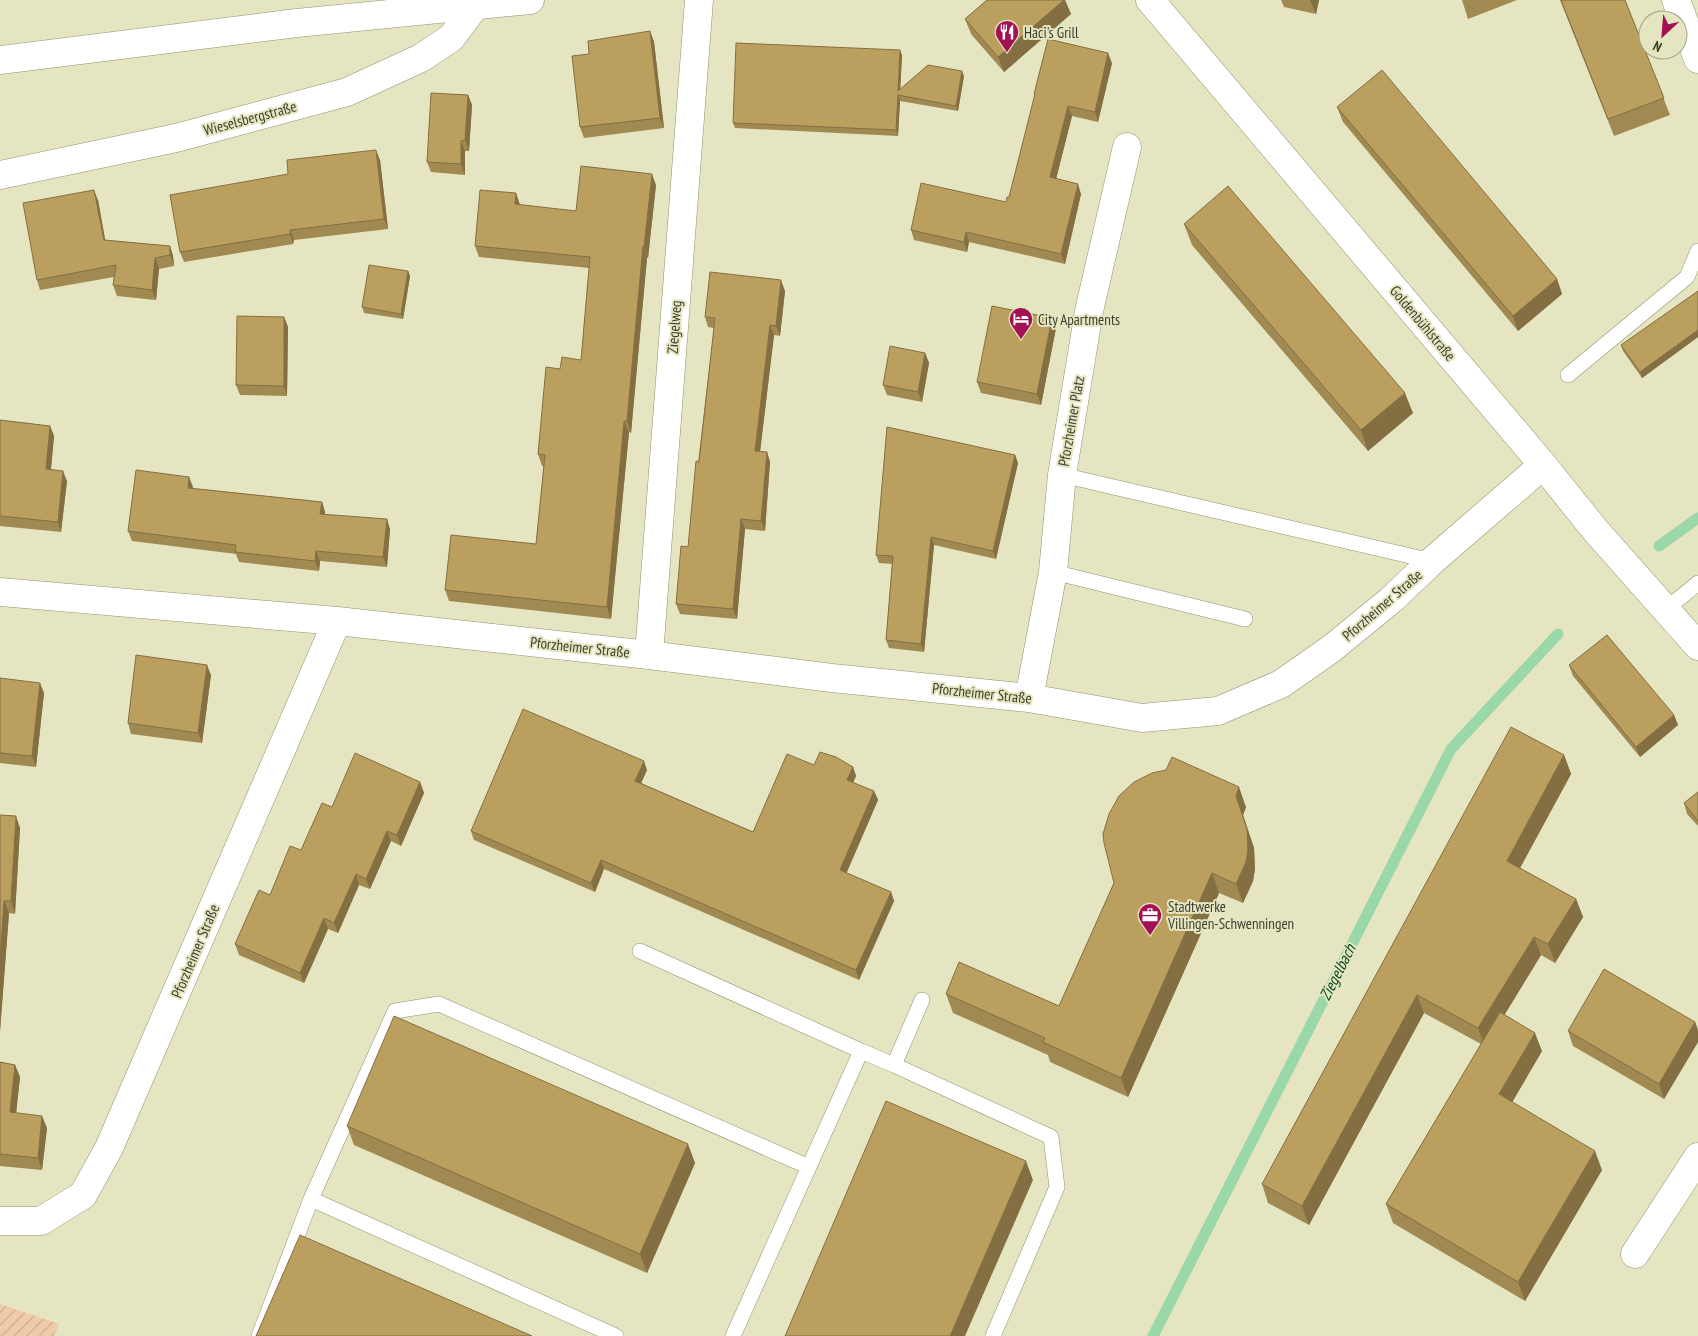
<svg xmlns="http://www.w3.org/2000/svg" width="1698" height="1336" viewBox="0 0 1698 1336" font-family="'PT Sans Narrow',sans-serif">
<style>
.garden{fill:url(#garden-furrows)}
.lines{fill:none;stroke-linecap:round;stroke-linejoin:round}
.stream{stroke:#9ad7a9;stroke-width:11}
.lane-casing{stroke:#919270;stroke-width:16}
.street-casing{stroke:#919270;stroke-width:29}
.secondary-casing{stroke:#919270;stroke-width:29}
.lane{stroke:#fff;stroke-width:15}
.street{stroke:#fff;stroke-width:28}
.secondary{stroke:#fff;stroke-width:28}
.wall{fill:#a18952}
.shaded-wall{fill:#836f42}
.building{fill:#bb9f5f;stroke:#836f42}
.labels{text-anchor:middle;dominant-baseline:central;stroke-width:4;stroke-linejoin:round;paint-order:stroke}
.poi-label{font-size:15px;fill:#3e3e2f;stroke:#e5e6c1;text-anchor:start}
.street-label{font-size:15px;fill:#3e3e2f;stroke:#e5e6c1}
.water-label{font-size:16px;font-style:italic;fill:#004920;stroke:#e5e6c1}
</style>
<defs>
<pattern id="garden-furrows" width="10" height="10" patternUnits="userSpaceOnUse" patternTransform="scale(1.25)"><rect width="10" height="10" fill="#f0cba9"/><path d="M-1 1l2-2M0 10L10 0M9 11l2-2" fill="none" stroke="#cfaf92"/></pattern>
</defs>
<rect width="100%" height="100%" fill="#e5e6c1"/>
<path class="garden" d="M0,1304L59,1324L54,1336H0Z"/>
<g class="lines">
<path class="stream" d="M1659,546L1698,518
M1153,1336L1451,749L1558,634"/>
<g class="lane-casing">
<path id="lane" d="M1568,375L1687,277L1698,251
M1062,475L1432,561
M1053,572L1245,619
M1665,610L1698,583
M640,951L861,1051
M894,1065L1051,1137L1057,1187L993,1336
M259,1336L311,1199
M616,1336L311,1199L395,1011L439,1004L809,1167
M733,1336L861,1051L894,1065L922,1000"/>
</g>
<g class="street-casing">
<path id="street" d="M1676,0L1698,59
M0,175L176,138L347,92L421,58L451,38L475,6
M0,592L337,621L649,655L832,678L1029,698L1142,718L1218,711L1281,684L1331,649L1391,600L1432,561L1543,465
M649,655L699,0
M1029,698L1053,572L1062,475L1089,311L1127,147
M0,1221H41L83,1195L109,1148L337,621
M1635,1254L1698,1157"/>
</g>
<g class="secondary-casing">
<path id="secondary" d="M1150,0L1543,465L1596,531L1698,646
M0,60L297,23L530,0"/>
</g>
<use href="#lane" class="lane"/>
<use href="#street" class="street"/>
<use href="#secondary" class="secondary"/>
</g>
<path class="wall" d="M987,0H1065L1071,14L1004,72L971,34L965,19Z
M1281,0H1319L1316,14L1284,7Z
M1462,0H1517L1468,19Z
M1560,0H1625L1670,115L1614,136Z
M650,31L654,42L664,128L584,138L580,127L589,54Z
M902,55L900,89L964,76L958,111L900,101L898,136L735,128L733,123Z
M1112,63L1098,122L1072,116L1056,179L1081,194L1065,264L969,242L967,252L914,240L911,230L1006,202L1009,197L1035,96L1034,94Z
M468,95L472,105L469,151H465V175L431,172L427,162Z
M1337,107L1557,279L1562,294L1518,331L1343,122Z
M380,160L388,229L294,240L293,244L184,262L180,252Z
M656,185L648,258H647L631,433L629,432L611,619L449,601L445,590L536,544L544,466H542L538,454L560,369L581,360L589,268L479,257L475,246L516,193L520,205L576,211Z
M98,200L105,240L170,246L173,256L174,266L159,269L156,300L117,296L113,285L114,277L40,290L37,280Z
M1184,224L1413,413L1368,451L1192,245Z
M408,271L410,276L403,319L364,313L362,307Z
M785,291L780,336L774,335L760,451L767,452L770,462L765,531L745,529L737,619L680,614L676,604L688,547L714,328L708,327L705,317Z
M1698,291V337L1642,378L1623,351L1621,345Z
M284,317L288,327L287,396L240,395L236,385Z
M1056,328L1041,405L981,393L977,382Z
M925,353L929,363L922,402L887,395L883,385Z
M0,420L50,426L54,436L51,469L67,481L61,532L0,526Z
M1015,455L1018,463L996,559L934,545L924,652L889,648L886,640L892,564L879,563L876,555Z
M193,487L192,488L322,502L325,512V514L390,529L387,567L320,561L319,571L239,562L236,554L132,541L128,531Z
M1569,665L1674,715L1678,725L1640,757L1573,676Z
M211,675L202,743L131,734L128,723Z
M0,678L44,693L36,767L0,763Z
M1564,755L1571,774L1520,868L1576,899L1583,917L1555,963L1541,955L1504,1015L1542,1051L1512,1102L1602,1170L1525,1301L1393,1223L1386,1204L1481,1044L1424,1013L1309,1225L1268,1203L1262,1184Z
M814,765L853,767L856,776L853,783L874,791L878,800L846,873L891,892L894,901L859,980L604,869L595,892L474,840L471,831L647,770L641,783L753,832Z
M1166,770L1246,807L1243,815L1254,848L1255,869L1253,881L1243,903L1219,893L1128,1097L1050,1062L1048,1055L953,1013L946,994L1059,1006Z
M420,782L424,793L401,846L391,841L370,889L359,885L338,933L328,929L304,983L239,955L235,944L332,807Z
M1698,792V826L1687,814L1684,803Z
M0,815L20,828L15,914L9,913L0,1031Z
M1695,1022L1698,1030V1042L1664,1099L1573,1046L1568,1031Z
M0,1062L15,1065L20,1077L16,1113L47,1128L42,1170L0,1166Z
M347,1126L695,1163L647,1273L354,1145Z"/>
<path class="shaded-wall" d="M1064,0H1065L1071,14L1004,72L998,57Z
M1310,0H1319L1316,14Z
M650,31L654,42L664,128L660,118Z
M900,50L902,55L900,96L898,91Z
M1108,53L1112,63L1098,122L1095,112Z
M962,71L964,76L958,111L956,106Z
M468,95L472,105L469,151L465,140Z
M898,95L900,101L898,136L896,130Z
M1068,106L1072,116L1054,187L1050,177Z
M461,141L465,151V175L461,164Z
M376,150L380,160L388,229L384,219Z
M652,174L656,185L648,258L644,247Z
M1078,184L1081,194L1065,264L1061,254Z
M94,190L98,200L107,250L104,240Z
M516,193L520,205L515,204Z
M290,230L294,240L293,244L290,234Z
M966,232L969,242L967,252L964,242Z
M170,246L173,256L174,266L170,255Z
M643,246L647,258L631,433L627,421Z
M155,258L159,269L156,300L152,290Z
M408,271L410,276L403,319L401,314Z
M1557,279L1562,294L1518,331L1513,316Z
M781,280L785,291L780,336L776,326Z
M284,317L288,327L287,396L284,386Z
M1052,318L1056,328L1041,405L1037,394Z
M770,325L774,335L759,461L755,451Z
M1698,330V337L1642,378L1640,372Z
M925,353L929,363L922,402L918,392Z
M1405,393L1413,413L1368,451L1361,430Z
M624,421L629,432L611,619L607,607Z
M50,426L54,436L50,479L46,469Z
M767,452L770,462L765,531L761,521Z
M1015,455L1018,463L996,559L993,551Z
M63,471L67,481L61,532L58,522Z
M189,477L193,487L191,498L188,488Z
M322,502L325,512L324,523L320,514Z
M387,519L390,529L387,567L383,557Z
M741,519L745,529L737,619L733,609Z
M931,537L934,545L924,652L921,644Z
M316,551L320,561L319,571L315,561Z
M207,665L211,675L202,743L198,733Z
M40,683L44,693L36,767L32,756Z
M1674,715L1678,725L1640,757L1636,747Z
M1564,755L1571,774L1514,879L1507,861Z
M644,761L647,770L638,790L635,781Z
M853,767L856,776L850,789L847,780Z
M420,782L424,793L401,846L397,835Z
M1239,787L1246,807L1243,815L1254,848L1255,869L1253,881L1243,903L1236,884V796Z
M874,791L878,800L844,879L840,870Z
M16,816L20,828L15,914L11,901Z
M387,831L391,841L370,889L366,879Z
M601,860L604,869L595,892L591,883Z
M1212,873L1219,893L1128,1097L1121,1078Z
M356,874L359,885L338,933L334,923Z
M891,892L894,901L859,980L856,970Z
M1576,899L1583,917L1555,963L1548,944Z
M4,901L9,913L0,1031V960Z
M324,918L328,929L304,983L300,973Z
M1534,937L1541,955L1485,1047L1478,1028Z
M1417,995L1424,1013L1309,1225L1302,1206Z
M1695,1022L1698,1030V1042L1664,1099L1659,1084Z
M1535,1033L1542,1051L1506,1113L1499,1094Z
M15,1065L20,1077L15,1124L10,1112Z
M42,1116L47,1128L42,1170L38,1158Z
M688,1144L695,1163L647,1273L640,1254Z
M1595,1151L1602,1170L1525,1301L1518,1282Z
M1026,1161L1033,1180L965,1336H950Z"/>
<path class="building" d="M987,0H1064L998,57L965,19Z
M1561,0H1625L1664,98L1608,119Z
M650,31L660,118L580,127L572,56L589,54L588,41Z
M1048,39L1108,53L1095,112L1068,106L1050,177L1078,184L1061,254L966,232L964,242L911,230L921,183L1006,202L1007,197H1009L1035,94H1034Z
M736,43L900,50L898,91L928,65L962,71L956,106L898,95L896,130L733,123Z
M1382,70L1557,279L1513,316L1337,107Z
M431,93L468,95L465,140L461,141V164L427,162Z
M376,150L384,219L290,230V234L180,252L170,195L288,174L287,160Z
M581,166L652,174L644,247L643,246L627,421H624L607,607L445,590L451,535L536,544L545,455L538,454L546,367L560,369L562,357L581,360L590,257L475,246L480,190L516,193L515,204L576,211Z
M1228,186L1405,393L1361,430L1184,224Z
M94,190L104,240L170,246V255L155,258L152,290L113,285L116,265L37,280L23,203Z
M369,265L408,271L401,314L362,307Z
M710,272L781,280L776,326L770,325L755,451L767,452L761,521L741,519L733,609L676,604L681,546L688,547L696,461L699,462L715,318L705,317Z
M1698,291V330L1640,372L1621,345Z
M992,306L1052,318L1037,394L977,382Z
M237,316L284,317V386L236,385Z
M890,346L925,353L918,392L883,385Z
M0,420L50,426L46,469L63,471L58,522L0,516Z
M887,427L1015,455L993,551L931,537L921,644L886,640L893,556L876,555Z
M136,470L189,477L188,488L322,502L320,514L387,519L383,557L316,551L315,561L235,552L236,545L128,531Z
M1607,635L1674,715L1636,747L1569,665Z
M136,655L207,665L198,733L128,723Z
M0,678L40,683L32,756L0,753Z
M523,709L644,761L635,781L753,832L787,754L814,765L820,752L836,757L853,767L847,780L874,791L840,870L891,892L856,970L601,860L591,883L471,831Z
M1511,727L1564,755L1507,861L1576,899L1548,944L1534,937L1478,1028L1417,995L1302,1206L1262,1184Z
M355,753L420,782L397,835L387,831L366,879L356,874L334,923L324,918L300,973L235,944L259,890L270,895L290,846L301,850L322,803L332,807Z
M1172,757L1239,787L1236,796L1247,829L1248,850L1246,862L1236,884L1212,873L1121,1078L1043,1042L1045,1038L946,994L959,962L1059,1006L1114,883L1104,843L1103,834L1109,814L1119,796L1134,782L1152,773L1166,770Z
M1698,792V821L1684,803Z
M0,815L16,816L11,901H4L0,960Z
M1604,969L1695,1022L1659,1084L1568,1031Z
M1500,1012L1535,1033L1499,1094L1595,1151L1518,1282L1386,1204Z
M394,1016L688,1144L640,1254L347,1126Z
M0,1062L15,1065L10,1112L42,1116L38,1158L0,1154Z
M886,1101L1026,1161L950,1336H785Z
M300,1235L532,1336H256Z"/>
<defs>
<g id="restaurant-pin" transform="scale(1.25)"><path d="M0 17L-7.5 6A9.5 9.5 0 1 1 7.5 6Z" fill="#a21154" stroke="#e5e6c1"/><path d="M-5-6h1v4h1v-4h1v4h1v-4h1v5L-1.5 .5V6h-2V.5L-5-1ZM5-6V6H3V1.5H1.5Q1.5-4 5-6Z" fill="#fff"/></g>
<g id="hotel-pin" transform="scale(1.25)"><path d="M0 17L-7.5 6A9.5 9.5 0 1 1 7.5 6Z" fill="#a21154" stroke="#e5e6c1"/><path d="M-6-4.5h1.5V1H6V5H4.5V3h-9V5H-6ZM-4 0a1.8 1.8 0 1 1 3.6 0ZM.5 0V-2.5h3Q6-2.5 6 0Z" fill="#fff"/></g>
<g id="office-pin" transform="scale(1.25)"><path d="M0 17L-7.5 6A9.5 9.5 0 1 1 7.5 6Z" fill="#a21154" stroke="#e5e6c1"/><path d="M-6-3h4V-5.5h4V-3h4V5H-6ZM-1-4.5V-3h2v-1.5ZM-6 0V1H6V0Z" fill="#fff"/></g>
</defs>
<g fill-rule="evenodd">
<use href="#restaurant-pin" x="1007" y="32"/>
<use href="#hotel-pin" x="1021" y="319"/>
<use href="#office-pin" x="1150" y="915"/>
</g>
<g class="labels">
<g class="poi-label">
<text x="1024" y="32">Haci's Grill</text>
<text x="1038" y="319">City Apartments</text>
<text x="1168" y="906">Stadtwerke<tspan x="1168" dy="17">Villingen-Schwenningen</tspan></text>
</g>
<g class="street-label">
<text transform="translate(250 118) rotate(-15)">Wieselsbergstraße</text>
<text transform="translate(1423 323) rotate(50)">Goldenbühlstraße</text>
<text transform="translate(674 327) rotate(-86)">Ziegelweg</text>
<text transform="translate(1071 421) rotate(-80)">Pforzheimer Platz</text>
<text transform="translate(1382 605) rotate(-41)">Pforzheimer Straße</text>
<text transform="translate(580 647) rotate(6)">Pforzheimer Straße</text>
<text transform="translate(982 693) rotate(6)">Pforzheimer Straße</text>
<text transform="translate(195 951) rotate(-67)">Pforzheimer Straße</text>
</g>
<g class="water-label">
<text transform="translate(1337 972) rotate(-63)">Ziegelbach</text>
</g>
</g>
<g transform="translate(1663 35) rotate(206)"><circle r="24" fill="#e5e6c1" stroke="#a2a387"/>
<path d="M0-4L9 19L0 12L-9 19Z" fill="#a21154"/>
<text y="-8" font-size="14" font-weight="bold" text-anchor="middle" fill="#3e3e2f">N</text>
</g>
</svg>
